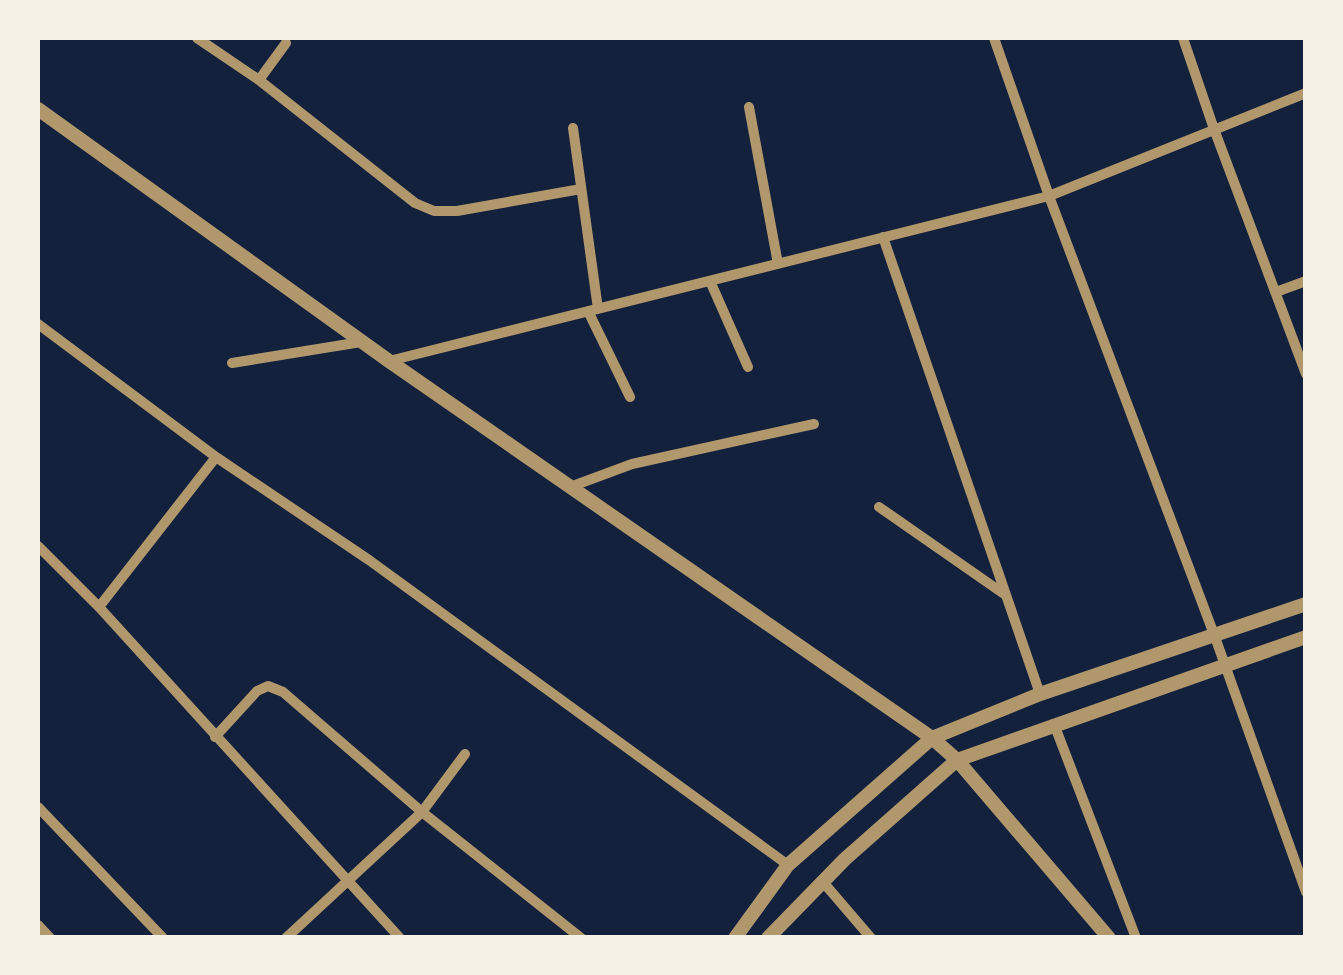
<svg xmlns="http://www.w3.org/2000/svg" width="1343" height="975" viewBox="0 0 1343 975" font-family="Arial,sans-serif">
<style>
.lines{fill:none;stroke-linecap:round;stroke-linejoin:round}
.minor{stroke:#b1986c;stroke-width:10}
.tertiary{stroke:#b1986c;stroke-width:14}
</style>
<rect width="100%" height="100%" fill="#14213d"/>
<g class="lines">
<path class="minor" d="M197,38L259,80L415,203L434,211H457L581,189
M994,38L1049,196L1215,637L1306,892
M1183,38L1214,129L1306,374
M259,80L286,43
M749,107L778,264
M573,128L598,309
M883,237L1040,694
M710,281L748,367
M1276,292L1306,281
M588,311L630,397
M38,324L216,457L369,560L788,865
M389,361L1049,196L1306,93
M232,363L361,342
M570,487L632,464L814,424
M879,507L1004,594
M38,546L99,607L400,938
M99,607L216,457
M1054,724L1136,938
M215,737L257,691L268,686L283,692L422,812L581,938
M38,807L163,938
M823,882L871,938
M38,925L50,938
M286,938L422,812L465,754"/>
<path class="tertiary" d="M38,109L389,361L932,738L957,760L1109,938
M735,938L788,865L932,738L1040,694L1306,604
M768,938L845,859L957,760L1306,637"/>
</g>
<rect width="1343" height="975" fill="none" stroke="#f6f1e7" stroke-width="80"/>
</svg>
